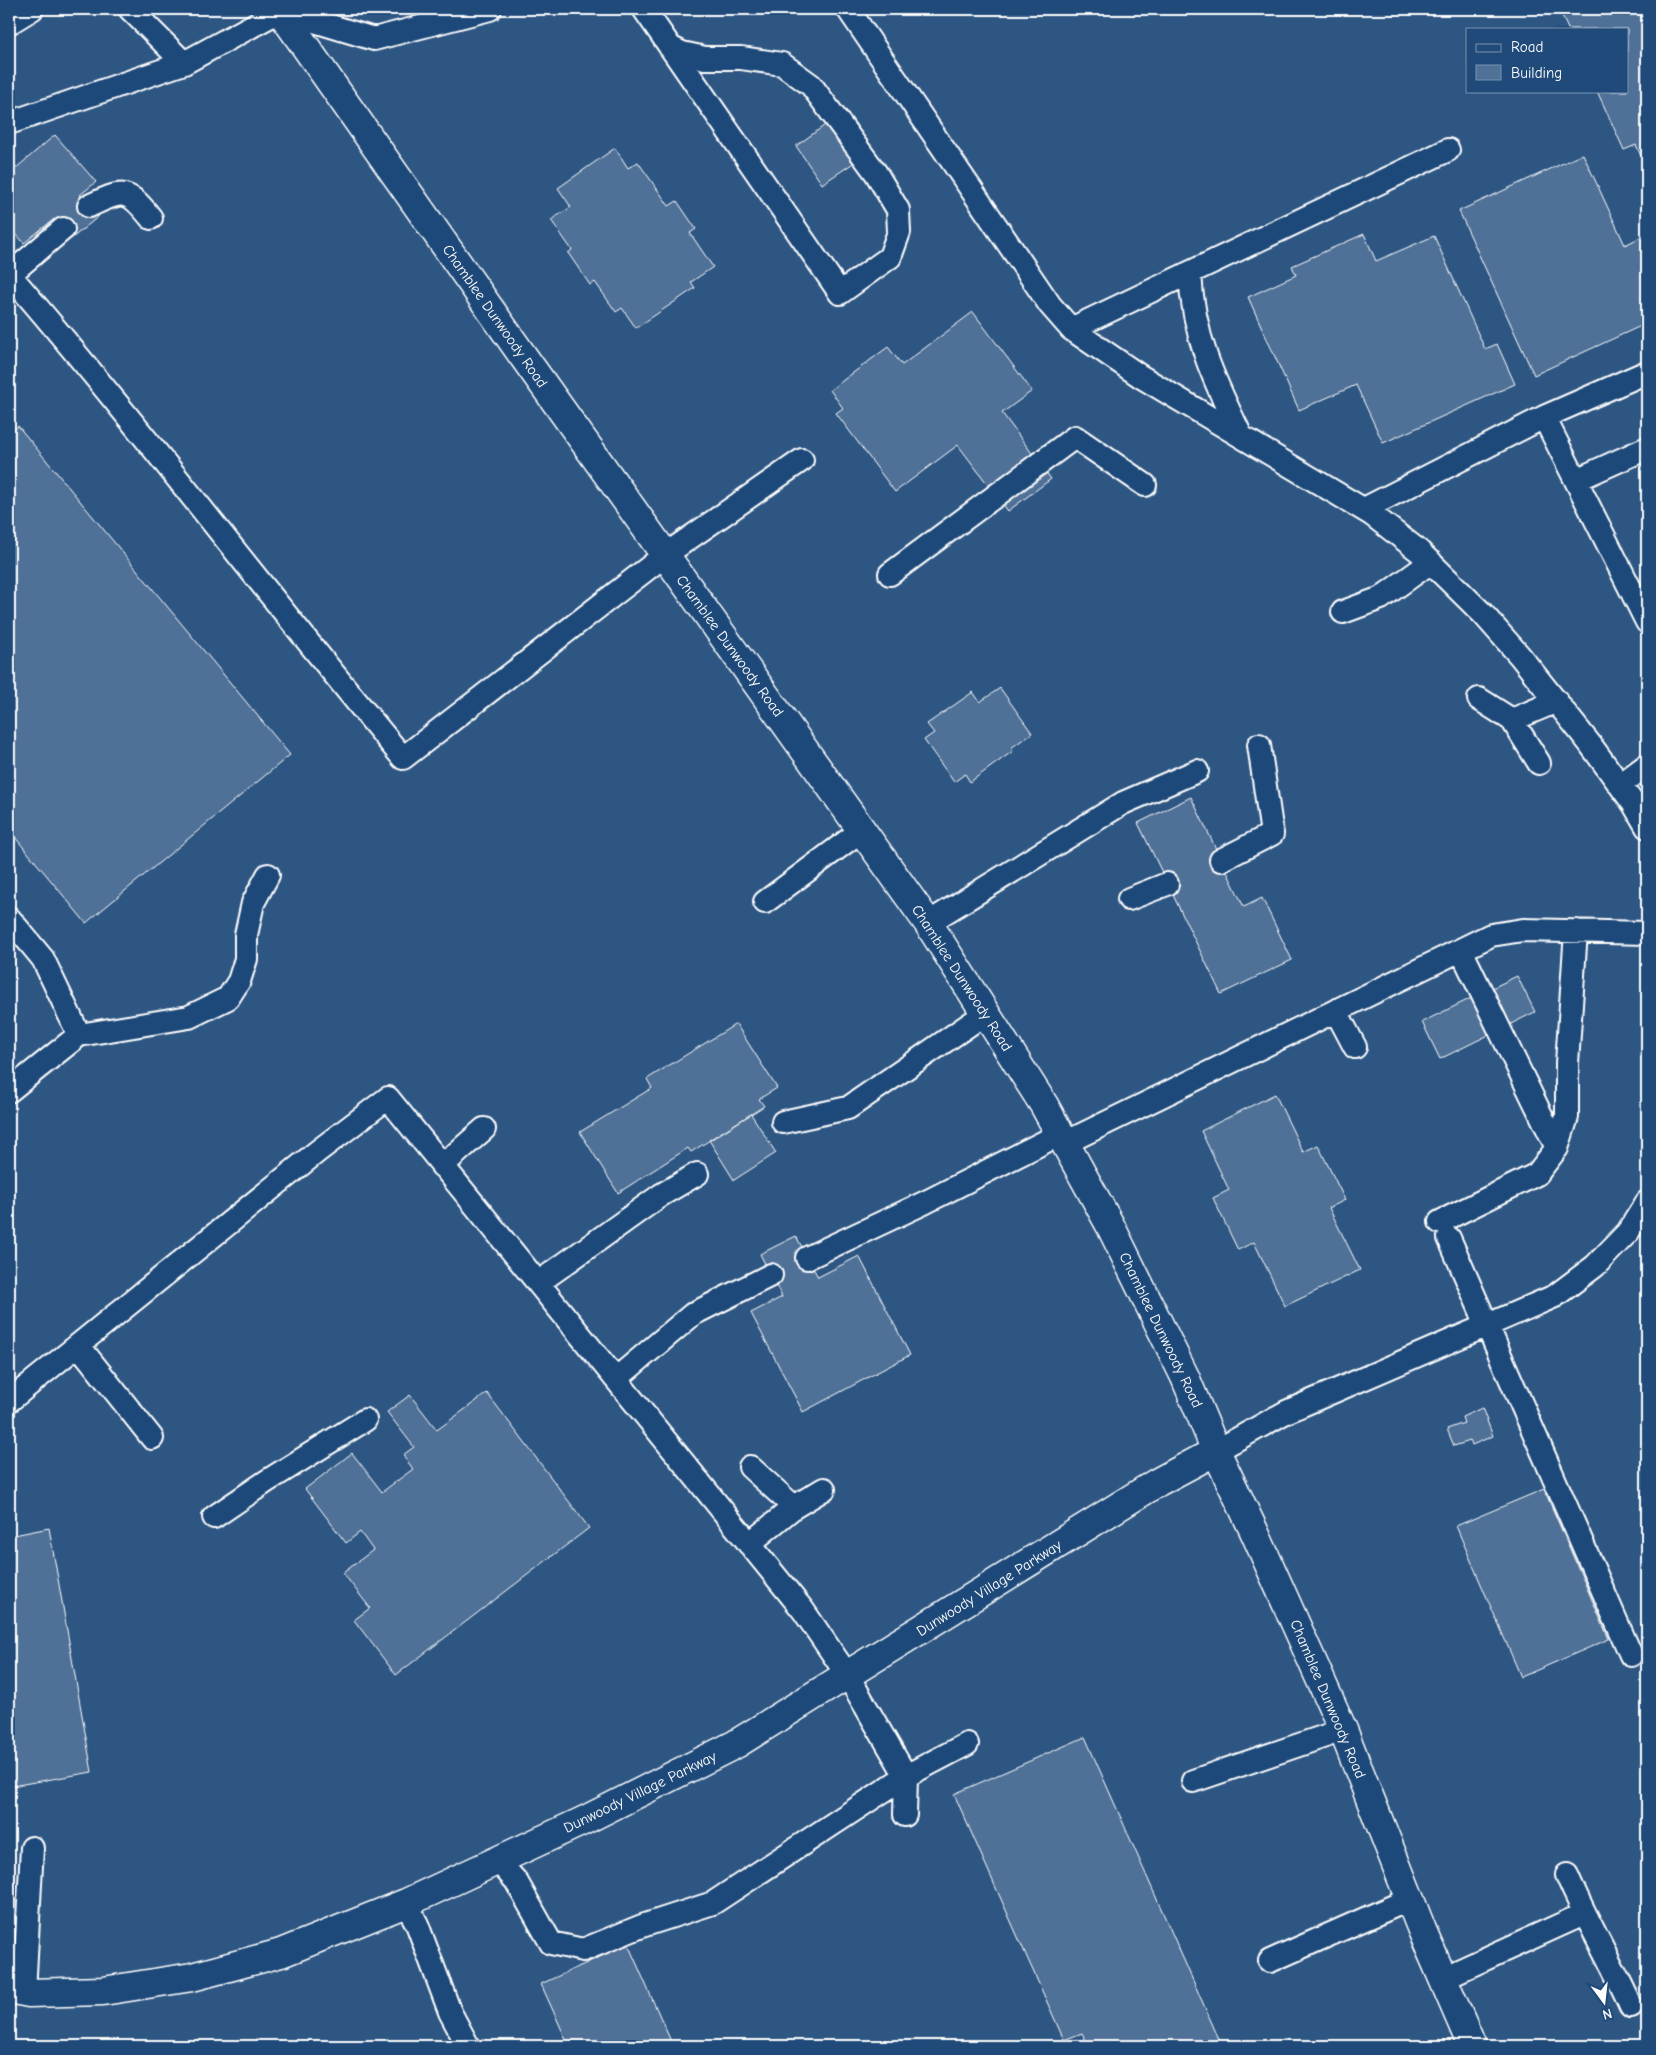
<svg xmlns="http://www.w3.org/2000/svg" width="1656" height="2055" viewBox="0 0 1656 2055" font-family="'Comic Neue',sans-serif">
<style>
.built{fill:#2e5683;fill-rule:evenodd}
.building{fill:#507197;stroke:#fff}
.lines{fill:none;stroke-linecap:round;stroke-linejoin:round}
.service-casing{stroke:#fff;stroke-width:26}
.tertiary-casing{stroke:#fff;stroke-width:31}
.service{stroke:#1f4a7a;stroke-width:22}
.tertiary{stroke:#1f4a7a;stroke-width:28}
.labels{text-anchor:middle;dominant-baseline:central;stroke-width:4;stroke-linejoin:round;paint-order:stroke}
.street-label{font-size:15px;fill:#fff;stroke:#1f4a7a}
</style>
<rect width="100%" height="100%" fill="#1f4a7a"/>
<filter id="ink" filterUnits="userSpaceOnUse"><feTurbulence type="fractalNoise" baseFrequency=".02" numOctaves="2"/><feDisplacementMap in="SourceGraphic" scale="10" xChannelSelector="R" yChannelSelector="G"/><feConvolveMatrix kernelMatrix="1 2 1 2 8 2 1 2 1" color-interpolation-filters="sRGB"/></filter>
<g filter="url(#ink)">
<path class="built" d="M9,9H1647V2046H9ZM1467,29H1627V91H1467Z"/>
<path class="building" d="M1559,9H1647V169L1636,145L1624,150L1597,91H1627V29H1568Z
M846,110L873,150L822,184L796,146Z
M55,135L96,182L80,195L99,216L71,239L54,219L24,243L9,226V174Z
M615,148L628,168L638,162L669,206L677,201L696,229L690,233L713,267L691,282L695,288L636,328L622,308L616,312L595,282L590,285L568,253L572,250L551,220L571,207L558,188Z
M1583,154L1625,245L1647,234V334L1643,325L1534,375L1459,211Z
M1364,234L1376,261L1434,236L1485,349L1497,344L1515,384L1383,443L1356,385L1299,410L1248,297L1296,275L1292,266Z
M973,312L1032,391L1002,413L1051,479L1008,511L958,445L895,492L836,413L843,408L830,390L888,347L902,365Z
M18,426L290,755L86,923L9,830V434Z
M1000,688L1032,733L1011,748L1013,751L970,782L965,774L954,782L924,740L934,733L927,724L973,692L980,702Z
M1191,797L1244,907L1262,898L1292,960L1221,994L1138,823Z
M1517,976L1535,1012L1440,1059L1422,1022Z
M736,1024L777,1088L759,1099L764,1106L691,1152L688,1148L618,1193L580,1132L652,1088L647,1079Z
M1275,1094L1303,1152L1318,1145L1345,1200L1329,1208L1360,1270L1285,1306L1254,1242L1238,1250L1213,1198L1229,1190L1201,1131Z
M751,1114L776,1153L734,1180L709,1140Z
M796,1236L818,1277L859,1256L910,1355L803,1412L751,1313L782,1297L760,1254Z
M487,1393L589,1528L396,1675L354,1620L370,1608L343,1573L373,1550L360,1532L346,1543L305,1489L352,1453L382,1492L413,1469L403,1455L414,1447L387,1412L410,1395L437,1430Z
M1482,1408L1493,1436L1472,1445L1470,1441L1454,1446L1447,1429L1464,1423L1462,1417Z
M1544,1489L1609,1639L1521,1677L1456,1526Z
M49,1528L92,1772L12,1786L9,1768V1536Z
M1085,1737L1222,2046H1088L1082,2033L1064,2040L954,1794Z
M628,1944L673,2046H569L541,1984Z"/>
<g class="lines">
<g class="service-casing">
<path id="service" d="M130,9L184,63
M644,9L840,293L890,257L899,232L898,210L876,173L811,85L782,64L741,58H705L682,53L670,47
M848,9L1029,274L1050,305L1071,329L1140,376L1371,514L1419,551L1483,614L1520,656L1590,744L1633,803L1647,827
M281,11L374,39L490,9
M9,23L32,9
M9,123L184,63L283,9
M89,206C123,190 127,188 151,218
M1190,273C1193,336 1213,378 1240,434
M9,274C145,432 270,599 403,758L665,555L802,460
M9,275L63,229
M1071,329L1448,150
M1544,417L1647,622
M1576,480L1647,448
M1364,509L1544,417L1647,372
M890,574L1075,437L1145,485
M1343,612L1381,598L1431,562
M1479,699L1512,720L1557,701
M1512,720L1539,763
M1620,785L1647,765
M1221,860L1272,834L1259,745
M1129,899L1167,884
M765,902L862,830
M9,918L43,959L79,1035
M928,923L1123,803L1197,771
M1461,950L1557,1148
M1336,1011L1355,1047
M9,1091L79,1035L189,1017L228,998L239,981L246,959V935L253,903L268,875
M783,1122L848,1108L986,1013
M1065,1143L1491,935L1523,930L1647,933
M442,1166L484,1129
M1440,1222L1537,1174L1557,1148L1567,1117V1063L1576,931
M1449,1238L1631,1655
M807,1258L926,1202L1060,1134
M538,1283L661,1195L697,1174
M79,1346L152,1438
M616,1379L693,1314L771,1275
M9,1401L318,1151L388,1098L803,1610L848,1676L906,1776L905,1815
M1216,1451L1286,1412L1555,1296L1595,1266L1628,1232L1647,1202
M750,1467L794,1507
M214,1517L267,1481L365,1420
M749,1544L794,1507L824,1489
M1193,1781L1343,1730
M498,1861L516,1881L551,1943L583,1950L642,1926L713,1903L906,1776L967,1744
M1567,1875C1586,1920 1611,1961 1631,2006
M406,1903L417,1924L450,2012L468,2046
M1270,1961L1410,1899
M1443,1978L1584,1914
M24,1992L32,1848"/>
</g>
<g class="tertiary-casing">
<path id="tertiary" d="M279,9L523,356L928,923L1044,1105L1110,1225L1185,1377L1216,1451L1254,1531L1343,1730L1422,1930L1472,2046
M9,1989L29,1993L103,1991L192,1977L281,1953L406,1903L583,1821L736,1744L1158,1482L1216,1451"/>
</g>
<use href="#service" class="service"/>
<use href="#tertiary" class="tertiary"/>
</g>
</g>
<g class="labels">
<g class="street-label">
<text transform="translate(495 316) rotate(55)">Chamblee Dunwoody Road</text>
<text transform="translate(730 646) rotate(54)">Chamblee Dunwoody Road</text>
<text transform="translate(962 978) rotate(57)">Chamblee Dunwoody Road</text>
<text transform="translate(1161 1330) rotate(64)">Chamblee Dunwoody Road</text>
<text transform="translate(989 1588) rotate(-32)">Dunwoody Village Parkway</text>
<text transform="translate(1328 1699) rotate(67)">Chamblee Dunwoody Road</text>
<text transform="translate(640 1792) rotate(-26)">Dunwoody Village Parkway</text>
</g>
</g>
<rect width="1656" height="2055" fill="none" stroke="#1f4a7a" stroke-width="30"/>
<rect x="15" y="15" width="1626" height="2025" fill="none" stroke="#fff" stroke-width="2" filter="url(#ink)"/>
<rect x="1466" y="28" width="162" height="65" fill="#1f4a7a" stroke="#7992af"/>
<rect x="1476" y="44" width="25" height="8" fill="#1f4a7a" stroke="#7992af"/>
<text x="1511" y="52" font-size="15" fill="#ffffff">Road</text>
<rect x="1476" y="65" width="25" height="15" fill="#507197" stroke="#7992af"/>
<text x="1511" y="78" font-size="15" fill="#ffffff">Building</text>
<g transform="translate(1604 2002) rotate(165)" stroke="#1f4a7a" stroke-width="4" paint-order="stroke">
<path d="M0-4L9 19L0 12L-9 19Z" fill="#ffffff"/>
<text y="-8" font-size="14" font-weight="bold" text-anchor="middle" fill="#ffffff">N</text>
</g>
</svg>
